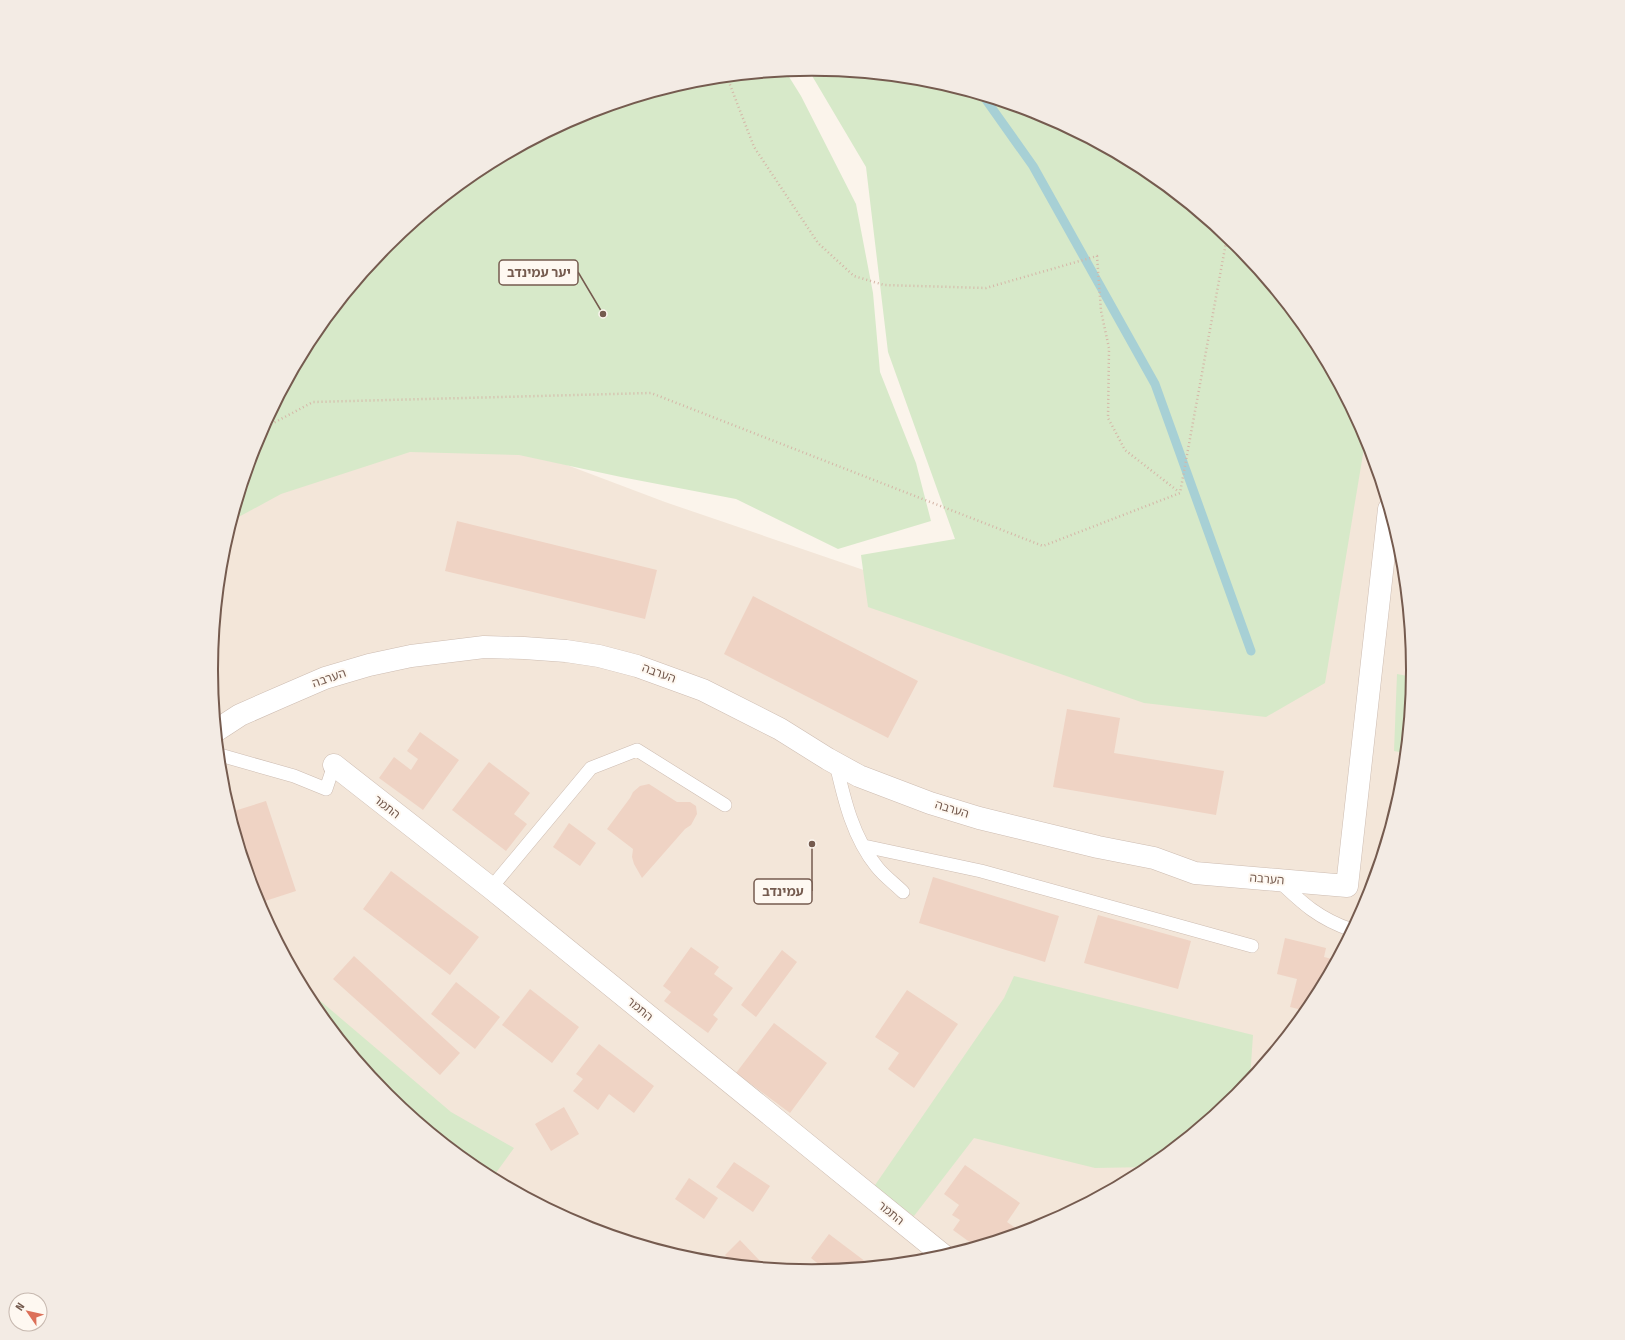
<svg xmlns="http://www.w3.org/2000/svg" width="1625" height="1340" viewBox="0 0 1625 1340" font-family="'Fira Sans Condensed','Noto Sans Hebrew',sans-serif">
<style>
.residential{fill:#f3e6d9}
.green{fill:#d7e9c9}
.lines{fill:none;stroke-linecap:round;stroke-linejoin:round}
.stream{stroke:#a7d0d5;stroke-width:9}
.building{fill:#efd3c4}
.service-casing{stroke:#cdbcb1;stroke-width:14}
.minor-casing{stroke:#cdbcb1;stroke-width:23}
.path{stroke:#d5b6a7;stroke-width:2.5;stroke-dasharray:1 3;stroke-linecap:butt}
.service{stroke:#fff;stroke-width:13}
.minor{stroke:#fff;stroke-width:22}
.labels{text-anchor:middle;dominant-baseline:central;stroke-width:4;stroke-linejoin:round;paint-order:stroke}
.street-label{font-size:12px;fill:#755b4f;stroke:#fef8f1}
.rim{fill:none;stroke:#755b4f;stroke-width:2}
.leader{fill:none;stroke:#755b4f;stroke-width:1.5}
.callout-dot{fill:#755b4f;stroke:#fef8f1;stroke-width:1.5}
.callout{fill:#fef8f1;stroke:#755b4f;stroke-width:1.5}
.callout-label{font-size:13px;text-anchor:middle;font-weight:bold;fill:#755b4f}
</style>
<rect width="100%" height="100%" fill="#fbf4eb"/>
<path class="residential" d="M1340,387L1368,440L1402,553L1413,670L1402,787L1368,900L1312,1004L1237,1095L1146,1170L1042,1225L930,1259L812,1271L695,1259L582,1225L478,1170L387,1095L313,1004L257,900L223,787L212,670L223,553L235,514L272,492L381,447L498,439L665,502L969,606Z"/>
<path class="green" d="M808,69L930,81L1043,115L1147,170L1238,245L1312,336L1366,436L1325,683L1266,717L1144,703L868,607L861,555L955,539L888,352L866,167Z
M786,72L801,96L856,204L873,293L880,372L916,463L931,521L838,549L736,499L621,477L519,455L410,452L281,494L233,520L257,440L313,336L388,245L479,170L583,115L695,81Z
M1397,674L1413,677L1405,753L1394,751Z
M1014,976L1253,1035L1250,1079L1237,1095L1150,1167L1095,1168L974,1138L914,1216L873,1188L1004,998Z
M304,987L451,1112L514,1148L493,1177L478,1170L387,1095L313,1004Z"/>
<g class="lines">
<path class="stream" d="M984,97L1033,166L1155,384L1251,651"/>
</g>
<path class="building" d="M457,521L657,570L645,619L445,571Z
M753,596L918,681L888,738L724,654Z
M1067,709L1120,718L1114,753L1224,771L1216,815L1053,787Z
M420,732L459,760L423,810L379,778L394,757L411,770L418,759L407,751Z
M489,762L530,793L514,814L527,824L506,851L452,810Z
M649,784L677,802H690L696,806L697,814L691,825L685,829L642,878L634,864L632,857L633,849L607,829L630,798L633,792L640,786Z
M266,801L296,891L259,903L231,812Z
M569,823L596,843L580,866L553,847Z
M391,871L479,937L450,975L363,909Z
M933,877L1059,916L1045,962L919,923Z
M1098,915L1191,941L1178,989L1084,963Z
M1285,938L1326,948L1324,957L1336,960L1312,1004L1306,1011L1290,1007L1297,979L1277,974Z
M691,947L719,967L714,974L733,988L713,1015L718,1019L708,1033L664,1001L671,992L663,986Z
M782,950L797,962L756,1017L741,1005Z
M354,956L460,1053L440,1075L333,979Z
M456,982L500,1017L475,1049L431,1014Z
M530,989L579,1027L552,1063L502,1025Z
M907,990L958,1024L914,1088L888,1069L899,1053L875,1037Z
M774,1023L827,1063L790,1113L736,1073Z
M599,1044L654,1086L634,1113L609,1094L598,1110L573,1091L583,1079L576,1074Z
M564,1107L579,1134L551,1151L535,1124Z
M734,1162L770,1186L753,1212L716,1187Z
M965,1165L1020,1203L1007,1222L1021,1232L975,1246L953,1230L960,1220L952,1215L959,1205L944,1194Z
M689,1178L718,1198L704,1219L675,1199Z
M829,1234L866,1262L863,1266L826,1270L811,1258Z
M740,1240L760,1261L756,1265L733,1263L725,1255Z"/>
<g class="lines">
<g class="service-casing">
<path id="service" d="M220,755L294,776L326,789L334,765
M836,764C844,799 853,838 877,867C884,876 895,884 903,892
M864,846L981,871L1252,946
M1278,880C1302,903 1319,919 1352,930
M491,888L591,768L637,750L725,805"/>
</g>
<g class="minor-casing">
<path id="minor" d="M217,730L240,715L281,697L325,678L369,665L411,656L484,647L524,648L566,651L599,656L637,666L703,690L780,729L828,759L859,776L930,803L979,818L1098,847L1154,858L1195,873L1347,886L1389,509
M334,765L491,888L943,1255"/>
</g>
<path class="path" d="M727,77L754,147L818,243L854,276L884,285L986,288L1097,256L1101,311L1109,348L1108,418L1125,450L1179,492
M264,428L313,402L651,393L1043,546L1180,493L1227,237"/>
<use href="#service" class="service"/>
<use href="#minor" class="minor"/>
</g>
<g class="labels">
<g class="street-label">
<text transform="translate(659 673) rotate(20)">הערבה</text>
<text transform="translate(329 678) rotate(-19)">הערבה</text>
<text transform="translate(387 807) rotate(38)">התמר</text>
<text transform="translate(952 809) rotate(17)">הערבה</text>
<text transform="translate(1267 879) rotate(5)">הערבה</text>
<text transform="translate(640 1009) rotate(39)">התמר</text>
<text transform="translate(891 1213) rotate(39)">התמר</text>
</g>
</g>
<path d="M0 0H1625V1340H0ZM218 670a594 594 0 1 1 1188 0a594 594 0 1 1-1188 0Z" fill="#f3ebe4" fill-rule="evenodd"/>
<path class="rim" d="M218 670a594 594 0 1 1 1188 0a594 594 0 1 1-1188 0Z"/>
<path class="leader" d="M603 314L578 272M812 844L812 891"/>
<g class="callout-dot">
<circle cx="603" cy="314" r="4"/>
<circle cx="812" cy="844" r="4"/>
</g>
<g class="callout">
<rect x="499" y="260" width="79" height="25" rx="4"/>
<rect x="754" y="879" width="58" height="25" rx="4"/>
</g>
<g class="callout-label">
<text x="539" y="277">יער עמינדב</text>
<text x="783" y="896">עמינדב</text>
</g>
<g transform="translate(28 1312) rotate(304)"><circle r="19" fill="#fef8f1" stroke="#c7b9b0"/>
<path d="M0-3L7 15L0 10L-7 15Z" fill="#dc7059"/>
<text y="-6" font-size="11" font-weight="bold" text-anchor="middle" fill="#755b4f">N</text>
</g>
</svg>
